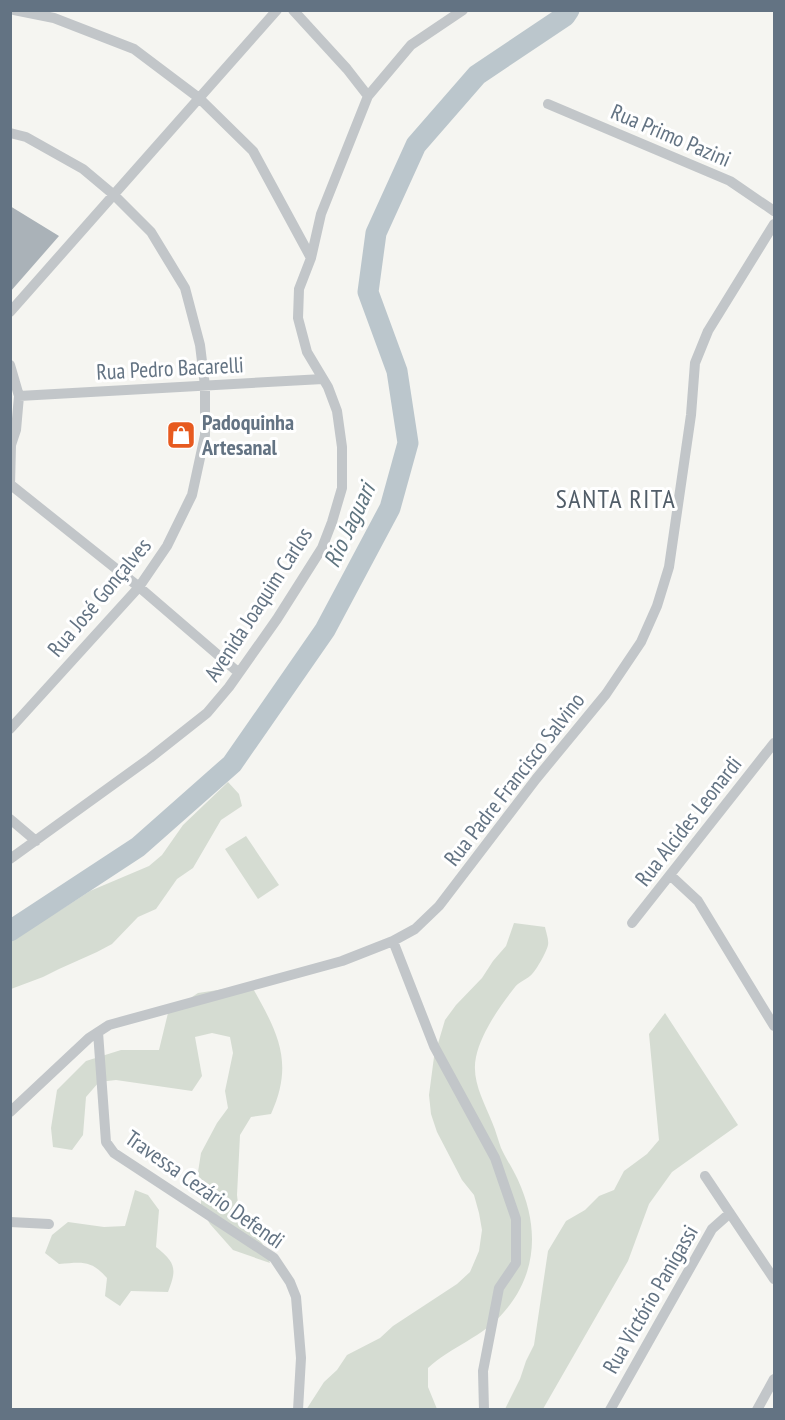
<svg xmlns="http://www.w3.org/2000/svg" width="785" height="1420" viewBox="0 0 785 1420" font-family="'PT Sans Narrow',sans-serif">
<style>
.green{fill:#d5dcd2}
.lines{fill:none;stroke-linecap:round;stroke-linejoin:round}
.river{stroke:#bbc6cc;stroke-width:21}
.building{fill:#aab2b8}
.minor{stroke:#c2c6c9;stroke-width:10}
.labels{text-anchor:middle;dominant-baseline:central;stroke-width:6;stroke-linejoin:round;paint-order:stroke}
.street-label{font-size:22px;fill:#637383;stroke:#fff}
.poi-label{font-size:22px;font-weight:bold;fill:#637383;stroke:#fff;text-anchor:start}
.water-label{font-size:24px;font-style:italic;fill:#5f7580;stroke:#fff}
.quarter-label{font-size:26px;letter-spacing:1.5px;fill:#515d68;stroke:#fff}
</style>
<rect width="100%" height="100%" fill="#f5f5f1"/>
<path class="green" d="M228,782L239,794L242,806L221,820L193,868L177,879L156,909L138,917L112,944L97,952L59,969L43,977L11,989V936L59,911L90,891L149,866L162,855L183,825Z
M246,836L279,885L258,899L225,849Z
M514,923L545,927C546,932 549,940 548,945C547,951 535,973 530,976C525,980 519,982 515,987C500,1006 481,1033 476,1057C471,1080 484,1102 492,1122C496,1131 498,1140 501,1148C506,1159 513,1169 518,1180C539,1226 538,1273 504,1312C483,1337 452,1346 428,1368V1387L437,1409L306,1410L324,1382L337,1370L347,1355L380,1338L393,1326L457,1284L470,1272L479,1251L482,1230L479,1213L474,1195L462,1180L437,1132L431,1114L429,1095L434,1057L445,1020L456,1005L482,978L493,961L506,946Z
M251,985C277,1031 295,1062 271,1114L251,1117L240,1135L237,1195L239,1212L248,1230L262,1243L270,1263L233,1250L210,1224L201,1209V1189L198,1172L201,1153L217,1123L228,1108L225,1091L233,1053L230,1037L212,1033L195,1037L202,1076L192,1091L116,1080L99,1082L86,1097L83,1135L72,1150L53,1147L51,1128L57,1090L86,1061L121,1050H159L168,1013L198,993Z
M665,1013L738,1125L672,1172L649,1204L628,1261L543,1409H505L520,1379L526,1361L534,1345L548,1251L566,1221L585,1210L599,1196L614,1190L624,1171L647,1154L659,1140L649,1034Z
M135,1190L148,1195L159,1210L156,1247C176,1263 177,1269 168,1292L131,1291L120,1306L105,1296L107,1278C91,1260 83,1262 59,1264L45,1253L52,1235L68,1222L104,1227L125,1226Z"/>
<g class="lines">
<path class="river" d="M10,931L138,847L232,764L325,630L390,508L408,443L397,371L368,292L376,233L416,145L477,75L565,16L569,10"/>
</g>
<path class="building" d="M10,206L59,236L10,292Z
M170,426L194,428L193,445L168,442Z"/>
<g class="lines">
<path class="minor" d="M14,10L54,18L134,49L199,98L253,151L311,258
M293,10L347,69L368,96
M548,104L730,181L774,211
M10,133L26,137L83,169L114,195L151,232L185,288L200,345L205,386V435L192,495L167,546L139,587L10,729
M10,312L277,10
M10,365L19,396L16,430L11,445L10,486
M19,396L323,379
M11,485L139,587L239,673
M10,819L36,841
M10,859L150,758L207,713L229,687L277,619L322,548L332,522L342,488V447L337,411L328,387L307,352L298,318L299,289L311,258L321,214L368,96L411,45L463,10
M670,875L698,901L774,1026
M632,923L774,743
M393,941L434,1046L495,1158L516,1219V1263L499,1288L483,1371L484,1410
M98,1032L106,1142L114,1153L274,1258L290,1282L296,1297L301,1358L298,1410
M10,1112L89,1038L109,1025L342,961L393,941L415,929L439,906L536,779L606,694L641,642L657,606L669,567L691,415L695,363L708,331L774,224
M705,1176L774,1279
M10,1222L49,1224
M610,1410L712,1229L730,1213
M757,1410L774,1379"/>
</g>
<defs>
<g id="shop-square" transform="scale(1.5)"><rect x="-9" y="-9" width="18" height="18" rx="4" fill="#e75a1f" stroke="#fff"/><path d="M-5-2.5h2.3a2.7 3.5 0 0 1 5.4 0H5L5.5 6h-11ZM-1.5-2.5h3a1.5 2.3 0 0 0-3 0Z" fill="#fff"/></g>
</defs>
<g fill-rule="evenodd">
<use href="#shop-square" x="181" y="435"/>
</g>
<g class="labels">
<g class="street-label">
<text transform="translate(671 135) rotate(23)">Rua Primo Pazini</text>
<text transform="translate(170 368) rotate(-3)">Rua Pedro Bacarelli</text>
<text transform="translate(99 597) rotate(-50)">Rua José Gonçalves</text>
<text transform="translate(258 604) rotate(-57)">Avenida Joaquim Carlos</text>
<text transform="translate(514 779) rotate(-52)">Rua Padre Francisco Salvino</text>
<text transform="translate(688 821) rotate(-52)">Rua Alcides Leonardi</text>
<text transform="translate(205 1189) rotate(35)">Travessa Cezário Defendi</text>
<text transform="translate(650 1299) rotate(-60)">Rua Victório Panigassi</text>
</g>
<g class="poi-label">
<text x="202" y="422">Padoquinha<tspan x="202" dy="25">Artesanal</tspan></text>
</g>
<g class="water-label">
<text transform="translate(349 525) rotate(-65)">Rio Jaguari</text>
</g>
<g class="quarter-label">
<text x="616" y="498">SANTA RITA</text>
</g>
</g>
<rect width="785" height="1420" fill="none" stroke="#637383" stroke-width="24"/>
</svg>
